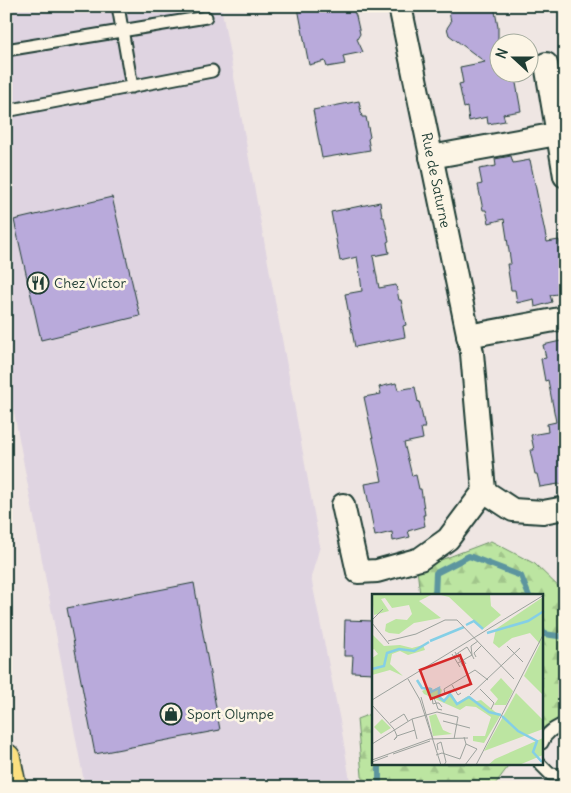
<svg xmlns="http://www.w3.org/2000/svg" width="571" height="793" viewBox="0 0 571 793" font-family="Delius,sans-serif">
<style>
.built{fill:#dfd4e1}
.forest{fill:url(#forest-firs);stroke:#6e916a}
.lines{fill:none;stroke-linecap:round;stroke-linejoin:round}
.stream{stroke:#5c959f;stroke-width:6}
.building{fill:#b9aadb;stroke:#1f3d34}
.lane-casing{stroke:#1f3d34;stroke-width:15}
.street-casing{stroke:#1f3d34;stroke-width:26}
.primary-casing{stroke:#1f3d34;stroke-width:31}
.lane{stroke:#fcf5e5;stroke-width:11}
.street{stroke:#fcf5e5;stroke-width:22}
.primary{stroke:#fbe080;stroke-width:28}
.labels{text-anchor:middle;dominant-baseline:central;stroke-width:5;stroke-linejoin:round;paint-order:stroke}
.street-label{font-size:14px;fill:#1f3d34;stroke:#fcf5e5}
.poi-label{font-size:14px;fill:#1f3d34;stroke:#fcf5e5;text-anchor:start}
.inset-river{fill:none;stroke:#85cfe6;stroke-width:2.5}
.inset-road{fill:none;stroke:#9ca29d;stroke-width:1}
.view{fill:#d62828;fill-opacity:0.15;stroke:#d62828;stroke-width:2.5}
.inset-edge{fill:none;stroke:#1f3d34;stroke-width:2.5}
</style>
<defs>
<pattern id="forest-firs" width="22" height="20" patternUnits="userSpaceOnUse" patternTransform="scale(1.25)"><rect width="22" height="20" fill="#bce5a1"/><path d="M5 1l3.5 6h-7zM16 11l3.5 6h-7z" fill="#a1c58b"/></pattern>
</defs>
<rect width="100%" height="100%" fill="#efe6e3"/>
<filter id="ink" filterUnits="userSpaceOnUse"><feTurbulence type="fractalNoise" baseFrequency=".02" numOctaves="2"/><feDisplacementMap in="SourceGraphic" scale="10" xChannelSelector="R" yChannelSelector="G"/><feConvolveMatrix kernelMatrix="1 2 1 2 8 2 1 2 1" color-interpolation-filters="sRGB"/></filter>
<g filter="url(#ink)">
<path class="built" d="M6,6H221L320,546L311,577L341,726L351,787H85L6,370Z"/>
<path class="forest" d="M491,541L535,564L565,593V720L542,738V596L420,595L417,569Z
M373,713L374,764H510L493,787H363L357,719Z"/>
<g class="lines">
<path class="stream" d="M435,596L436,573L469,556L521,576L529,596
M542,630L544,634L565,637
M379,764V787"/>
</g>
<path class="building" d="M309,6H351L356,16L360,34L357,39L363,52L343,56L345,64L327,67L325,61L309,65L298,8Z
M448,6H494L498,27V72H514L521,111L503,114L505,121L488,124L487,117L469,121L467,107L464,108L459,84L463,83L460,67L485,62L449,35L447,28L451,22Z
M359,101L362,117H366L370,137L368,139L370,150L322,158L313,110Z
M511,156L513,163L530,160L547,242L559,240L565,272V293L550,295L552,302L535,307L534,299L517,303L515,290H511L507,264H511L504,219L489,223L486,210H483L478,185L482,184L479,169L496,166L495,159Z
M112,197L140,316L41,340L14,220Z
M380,202L382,217H384L389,241L387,242L389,253L373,256L379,288L396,285L399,300H401L406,325L403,326L405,337L355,347L345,294L362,291L360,274L357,257L340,261L331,212Z
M565,340V422H563L565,429V483L540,487L537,474H535L530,450H534L531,435L548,432L547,424L556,422L548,380L545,381L541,359L546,358L543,345Z
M396,383L398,390L415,387L418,402L419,401L425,428H421L423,439L404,443L412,476L416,475L419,489H421L425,515H423L425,526L408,531L410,537L393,541L392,532L375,536L365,484L382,481L364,397L381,394L379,387Z
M194,583L220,730L95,754L67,608Z
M345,620L374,621V673L352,672L353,656H344Z"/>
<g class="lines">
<g class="lane-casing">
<path id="lane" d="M118,6L132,87
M6,50L206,17
M6,111L212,71
M542,743C546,732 555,728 565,723
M540,764L550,774L565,775"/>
</g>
<g class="street-casing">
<g id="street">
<path id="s1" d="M400,6L472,353L484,491L513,510L543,512L565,508"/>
<path d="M546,64L565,176"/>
<path d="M431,157L557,134"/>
<path d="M468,336L565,318"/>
<path d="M343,505L358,572L377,571L420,559L448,539L484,491"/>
</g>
</g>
<g class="primary-casing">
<path id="primary" d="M6,758L12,787"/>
</g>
<use href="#lane" class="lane"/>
<use href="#street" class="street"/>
<use href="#primary" class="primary"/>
</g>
</g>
<defs>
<g id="restaurant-ring" transform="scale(1.125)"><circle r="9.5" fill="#fcf5e5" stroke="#1f3d34" stroke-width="1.5"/><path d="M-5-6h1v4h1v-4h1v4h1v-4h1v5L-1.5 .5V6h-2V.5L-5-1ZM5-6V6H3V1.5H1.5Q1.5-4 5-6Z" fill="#1f3d34"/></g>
<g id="shop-ring" transform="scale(1.125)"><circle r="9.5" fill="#fcf5e5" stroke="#1f3d34" stroke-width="1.5"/><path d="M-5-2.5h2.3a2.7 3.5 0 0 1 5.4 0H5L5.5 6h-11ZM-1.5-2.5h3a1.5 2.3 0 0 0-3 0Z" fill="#1f3d34"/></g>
</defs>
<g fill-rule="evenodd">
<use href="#restaurant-ring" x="38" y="283"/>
<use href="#shop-ring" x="171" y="714"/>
</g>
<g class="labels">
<g class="street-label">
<text stroke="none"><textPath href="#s1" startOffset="178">Rue de Saturne</textPath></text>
</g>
<g class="poi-label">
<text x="54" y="283">Chez Victor</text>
<text x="187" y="714">Sport Olympe</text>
</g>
</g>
<g transform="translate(372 594)">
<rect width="171" height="171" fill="#efe6e3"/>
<path d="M0,0H61L47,7L69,24L42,29L27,40L17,39L13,37L14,30L24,25L35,26L40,20L37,11L20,14L13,4L9,5L17,17L2,21ZM65,0H118L119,12L129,21L111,35L77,3ZM171,3V101L152,82L168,50L158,39L140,44L127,54L121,49L124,35ZM0,40L12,52L28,51L40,54L51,51L53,56L36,61L28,57L20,60L18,70L31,82L18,76L0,81V64L6,60L2,55L0,56ZM58,93L61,96L67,93L70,96L68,103L72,105L80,100L85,109L96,102L102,108L109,106L128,122L112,149L101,147V142H113L119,123L104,113L94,112L88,116L52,100L50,97ZM144,99L171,126V135L112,157ZM64,120L71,136L80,140L61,142L57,122ZM171,144V161L147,171H116L123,165Z" fill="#bce5a1"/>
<path d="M129,84L141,97L134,111H122L126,105L118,96ZM10,125L19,134L9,140L2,133Z" fill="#bce5a1"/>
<path class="inset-river" d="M94,31L102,27L111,35M115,39L156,27L172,17M58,47L92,33M0,75L12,72L15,59L27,55L42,57L57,48M45,86L50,94L59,95V98L67,94V103L72,107L78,100L85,110L97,103L117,118L129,121M130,122L146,137L165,147L161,158L170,168"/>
<path class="inset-road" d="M0,26L11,15M0,29L17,50M16,47L44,40L73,26H85L142,85M135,52L151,68M83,58L91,72M86,59L95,53L100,61L99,52L106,47M80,60L88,73M82,62L86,59L94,70M104,63L102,59L110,51M86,69L100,61L102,65M36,85L48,106L69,171M80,91L86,101L89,99M108,95L122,109L119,115M73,100L72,95L103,76L116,86M98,101L148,54M49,103L61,145M0,106L172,1M0,111L22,135L25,142L22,146L25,143M70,116L66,115L64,109L62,104L60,103L61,110L64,109H67L70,113M40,125L45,145M71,127L98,134M18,129L32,120L36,127M25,142L43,136M0,150L40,125L65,118L86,123L82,145M66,156L65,150L69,148L74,168L72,171M21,160L58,147M64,161L70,159L88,165L94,150L92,143M0,166L58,145L96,144M0,168L16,162M93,171L105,155L94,150M104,171L172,39"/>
<path class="view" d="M88,61L99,90L59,105L48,76Z"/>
<rect width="171" height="171" class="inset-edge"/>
</g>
<rect width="571" height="793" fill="none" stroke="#fcf5e5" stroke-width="25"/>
<rect x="12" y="12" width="546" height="768" fill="none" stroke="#1f3d34" stroke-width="2" filter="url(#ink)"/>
<g transform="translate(514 58) rotate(291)"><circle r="24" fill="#fcf5e5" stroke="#a4ab9e"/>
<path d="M0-4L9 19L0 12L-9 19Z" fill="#1f3d34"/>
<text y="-8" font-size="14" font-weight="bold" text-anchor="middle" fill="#1f3d34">N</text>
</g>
</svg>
